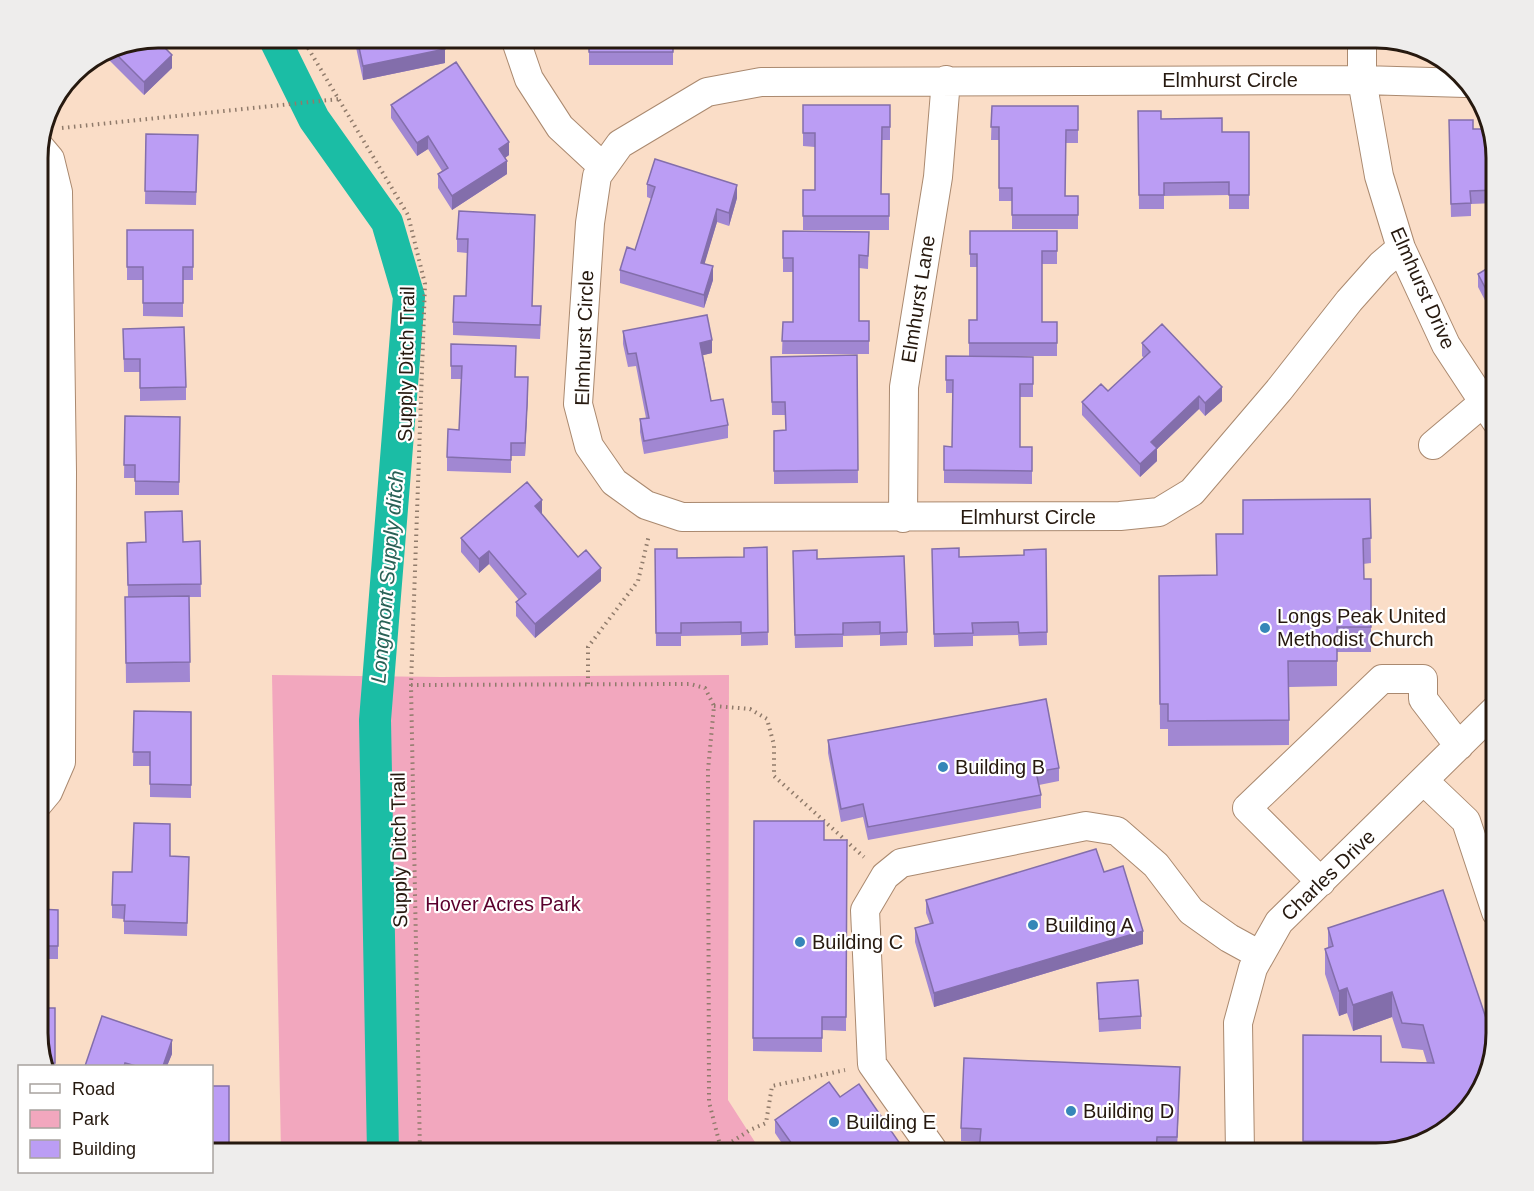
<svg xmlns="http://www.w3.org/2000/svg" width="1534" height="1191" viewBox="0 0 1534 1191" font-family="Arial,sans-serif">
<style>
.park{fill:#f2a7be}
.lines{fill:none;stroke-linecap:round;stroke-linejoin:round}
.canal{stroke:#1bbda5;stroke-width:32}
.minor-casing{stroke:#aa896f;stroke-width:30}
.path{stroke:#907b6b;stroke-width:4;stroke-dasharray:1.5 4.5;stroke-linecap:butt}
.minor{stroke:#fff;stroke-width:28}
.wall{fill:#a187d2}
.shaded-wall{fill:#836eab}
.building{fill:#bb9df4;stroke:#836eab;stroke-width:1.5}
.poi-dot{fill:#3686b8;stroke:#fff;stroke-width:2}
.labels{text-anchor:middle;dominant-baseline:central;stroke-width:4.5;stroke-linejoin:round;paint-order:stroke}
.street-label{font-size:20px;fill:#26190f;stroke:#fff}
.poi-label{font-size:20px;fill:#26190f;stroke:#fff;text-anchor:start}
.park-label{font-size:20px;fill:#5b002d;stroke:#fff}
.water-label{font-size:21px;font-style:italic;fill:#286156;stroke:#fff}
.rim{fill:none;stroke:#26190f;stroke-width:3}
</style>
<rect width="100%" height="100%" fill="#faddc7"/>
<path class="park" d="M272,675L441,677L729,675L728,1100L762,1153H281Z"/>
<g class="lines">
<path class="canal" d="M274,38L314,119L387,222L409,297L375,720L383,1153"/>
<g class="minor-casing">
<path id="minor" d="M515,38L529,79L560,127L602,166
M1362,38V80L1379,176L1401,248L1446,345L1496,421
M1401,248L1381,265L1349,301L1279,390L1192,492L1159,512L1120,516L682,517L646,505L614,482L589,446L578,404L590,223L597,176L620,144L707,92L761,82L1362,80L1466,83
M1433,445L1485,401
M38,472H62
M903,518L904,387L938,177L946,80
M1424,781L1466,821L1496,912
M38,804L48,792L61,762L62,472L58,192L50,159L39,146
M1321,882L1247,808L1382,679H1423V699L1459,746
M935,1153L872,1064L865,910L885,876L901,863L1086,826L1117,831L1156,865L1191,911L1229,938L1260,955
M1240,1153L1238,1023L1253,968L1279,922L1496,709"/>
</g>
<path class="path" d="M302,38L408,215L425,284L411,685L420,1153
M62,128L339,99
M588,684V647L638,581L649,535
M411,685L690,684L705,688L714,706L708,770L709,1102L722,1153
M714,706L750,709L767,719L774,745V776L864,857
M722,1148L750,1130L766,1123L772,1086L845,1070"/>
<use href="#minor" class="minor"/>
</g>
<path class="wall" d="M354,38H442L445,63L363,80Z
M589,38H673V65H589Z
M112,47L172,68L144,95L102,53Z
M391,105L509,155L505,158L507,174L452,210L438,188V174L442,171L428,149L417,156L391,118Z
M803,105H890V140H882L881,194H889V230H803V190H815V147L803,146Z
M992,106H1078V143H1066L1065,196H1078V229H1012V201H999V140H991Z
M1138,111L1161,119L1222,132H1249V209H1229V195L1164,196V209H1139Z
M1473,129L1496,157V203L1471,204V216L1451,217L1449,133Z
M146,134L198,135L196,205L145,204Z
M647,184L737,198L729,226L717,222L704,264L713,280L704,308L620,283V270L635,250L652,199L647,197Z
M535,228L532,306L541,320L540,339L453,335V322L466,296L467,253L457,252V239Z
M127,230H193V280H183V317L143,316V280H127Z
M783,231L869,232L868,269L859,268V321H869V354H782L783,322H793V272H783Z
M970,231H1057V264H1042V322H1057V356H969V320H977V267H970Z
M1496,263V304V302L1488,306L1478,287V274Z
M123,329L186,387V400L140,401V372H124Z
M623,331L712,353L703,355L711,401L728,425V438L644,454L640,432V419L646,418L636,366L628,367L623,344Z
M1142,343L1222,401L1205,416L1199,409L1157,449V461L1140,477L1082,415V402L1108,391L1144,358L1142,356Z
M451,344L516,360L515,377L528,390L525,456H511V473L447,471V457L459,430L461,379H451Z
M857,355L858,483L774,484V431L786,430L785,415H772L771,357Z
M946,356L1033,357V397H1020V447H1032V484L944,483V446L952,447L953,393H946Z
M125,416L180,417L179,495H135V478H124Z
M1370,499L1371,563L1363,564L1364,579H1371V652H1337V686L1289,687V745L1168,746V729H1160L1159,576L1216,575L1243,534Z
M541,514L578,557L601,581L535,638L516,616V602L519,600L489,564L479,573L461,552V538L542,514Z
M200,541L201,597H189L190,682L126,683L125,597H128L127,543Z
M767,547L768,645L741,646V635L681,636V646H656L655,549L677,558L744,557Z
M932,549L959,557L1024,555L1046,549L1047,645L1019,646L1018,635L973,636V646L934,647Z
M817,559L907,632V645L880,646V635L843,636V647L795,648L793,564Z
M134,711L191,712V798L150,797V766H133Z
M828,740L1059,768V781L1039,785L1041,795V808L868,840L863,817L841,822L828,753Z
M754,821L824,840H847L846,1031L822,1030V1052L753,1051Z
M170,856L189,857L187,936L124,934V919L112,918V905L132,872Z
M1104,872L1143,944L934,1007L915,942V928L930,924L926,913V900Z
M1443,890L1429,1141L1377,1154H1303V1035L1381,1062L1427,1063L1423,1050L1402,1048L1392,1017L1353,1031L1347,1013L1339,1016L1325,974V949L1328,948V928Z
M38,909L58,910V959H38Z
M1097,983L1141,1016V1029L1099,1032Z
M55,1008V1066H45L38,1041Z
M172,1054L167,1066H85Z
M1180,1080L1177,1150H1157V1154H979L980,1142L961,1141V1128Z
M840,1097L907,1154H789L775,1133V1120Z"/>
<path class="shaded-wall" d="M445,49V63L363,80V66Z
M172,55V68L144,95V82Z
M428,136V149L417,156V143Z
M509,142V155L499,162V149Z
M507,161V174L452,210V196Z
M737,185V198L729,226V213Z
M717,209V222L701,276V263Z
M713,266V280L704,308V295Z
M1496,289V302L1488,306V293Z
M712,340V353L700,356V343Z
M528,377V390L525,456V443Z
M1222,387V401L1205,416V403Z
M1199,396V409L1157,449V461L1140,477V464L1151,442Z
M542,500V514L535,519V506Z
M489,551V564L479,573V559Z
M601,568V581L535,638V624Z
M1143,931V944L934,1007V993Z
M1347,988V1013L1339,1016V991Z
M1392,992V1017L1353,1031V1005Z
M172,1040V1054L167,1066H163Z"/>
<path class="building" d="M155,38L172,55L144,82L110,48Z
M357,38H442L445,49L363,66Z
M589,38H673V52H589Z
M456,62L509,142L499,149L507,161L452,196L438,174L448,168L428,136L417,143L391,105Z
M803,105H890V127H882L881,194H889V216H803V190H815V133H803Z
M992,106H1078V130H1066L1065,196H1078V215H1012V188H999V127H991Z
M1138,111H1161V119L1222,118V132H1249V195H1229V182L1164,183V195H1139Z
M1449,120H1473V129H1490L1496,157V190L1470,191L1471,203L1451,204Z
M146,134L198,135L196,192L145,191Z
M655,159L737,185L729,213L717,209L701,263L713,266L704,295L620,270L627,247L635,250L655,187L647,184Z
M459,211L535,215L532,306H541L540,325L453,322L454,296H466L468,239H457Z
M127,230H193V267H183V303H143V267H127Z
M783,231L869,232L868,256L859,255V321H869V341H782L783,322H793V258H783Z
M970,231H1057V251H1042V322H1057V343H969V320H977V254H970Z
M1496,263V291V289L1488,293L1478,274Z
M707,315L712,340L700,343L711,401L723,399L728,425L644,441L640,419L649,418L636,353L628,354L623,331Z
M1162,324L1222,387L1205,403L1199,396L1151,442L1157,448L1140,464L1082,402L1101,384L1108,391L1150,352L1142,343Z
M184,327L186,387L140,388V359H124L123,329Z
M451,344L516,346L515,377H528L527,406L525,443H511V460L447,457L448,429L459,430L462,366H451Z
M857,355L858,470L774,471V431L786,430L785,402H772L771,357Z
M946,356L1033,357V384H1020V447H1032V471L944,470V446L952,447L953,380H946Z
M125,416L180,417L179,482L135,481V465H124Z
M527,482L542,500L535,506L578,557L586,550L601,568L535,624L516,602L526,594L489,551L479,559L461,538Z
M1370,499L1371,538L1363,539L1364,579H1371V627H1337V661H1288L1289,720L1168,721V704H1160L1159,576L1217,575L1216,534H1243V500Z
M182,511L183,542L200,541L201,584L128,585L127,543L146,542L145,512Z
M767,547L768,632L741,633V622L681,623V633H656L655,549H677V558L744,557V548Z
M959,548V557L1024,555V550L1046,549L1047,632L1019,633L1018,622L972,623L973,633L934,634L932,549Z
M817,550V559L904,556L907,632L880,633V622L843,623V634L795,635L793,551Z
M189,596L190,662L126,663L125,597Z
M1046,699L1059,768L1036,772L1041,795L868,827L863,804L841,809L828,740Z
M134,711L191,712V785L150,784V752H133Z
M754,821H824V840H847L846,1017H822V1038H753Z
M134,823L170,824V856L189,857L187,923L124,921L125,905H112L113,872H132Z
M1096,849L1104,872L1123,866L1143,931L934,993L915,928L933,923L926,900Z
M1443,890L1494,1042L1488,1057L1487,1058L1488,1059L1471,1107L1429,1141L1425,1142L1303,1141V1035L1381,1036V1062L1434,1063L1423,1025L1402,1023L1392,992L1353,1005L1347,988L1339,991L1325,949L1333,946L1328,928Z
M38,909L58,910V946H38Z
M1138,980L1141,1016L1099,1019L1097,983Z
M38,1008H55V1063H44L38,1041Z
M102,1016L172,1040L163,1066H136L125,1063L124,1066H85Z
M964,1058L1180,1067L1177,1137H1157L1156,1154H1011L979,1152L981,1129L961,1128Z
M829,1082L840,1097L859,1084L907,1154H799L775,1120Z
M212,1086H229V1154H212Z"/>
<g class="poi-dot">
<circle cx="1265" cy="628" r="6"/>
<circle cx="943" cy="767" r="6"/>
<circle cx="1033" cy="925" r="6"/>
<circle cx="800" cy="942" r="6"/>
<circle cx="1071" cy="1111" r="6"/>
<circle cx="834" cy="1122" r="6"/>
</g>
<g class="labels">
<g class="street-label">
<text x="1230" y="80">Elmhurst Circle</text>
<text transform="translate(1423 288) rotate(66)">Elmhurst Drive</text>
<text transform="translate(918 299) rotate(-81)">Elmhurst Lane</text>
<text transform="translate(584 338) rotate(-88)">Elmhurst Circle</text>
<text transform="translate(406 364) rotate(-89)">Supply Ditch Trail</text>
<text x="1028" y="517">Elmhurst Circle</text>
<text transform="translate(399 850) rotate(-91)">Supply Ditch Trail</text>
<text transform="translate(1328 875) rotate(-44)">Charles Drive</text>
</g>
<g class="poi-label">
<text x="1277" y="616">Longs Peak United<tspan x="1277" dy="23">Methodist Church</tspan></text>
<text x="955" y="767">Building B</text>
<text x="1045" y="925">Building A</text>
<text x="812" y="942">Building C</text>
<text x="1083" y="1111">Building D</text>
<text x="846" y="1122">Building E</text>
</g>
<g class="park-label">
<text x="503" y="904">Hover Acres Park</text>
</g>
<g class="water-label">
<text transform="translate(387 577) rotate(-85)">Longmont Supply ditch</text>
</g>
</g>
<path d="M0 0H1534V1191H0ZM158 48H1376A110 110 0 0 1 1486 158V1033A110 110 0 0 1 1376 1143H158A110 110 0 0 1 48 1033V158A110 110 0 0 1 158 48Z" fill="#eeedec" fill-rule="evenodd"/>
<path class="rim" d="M158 48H1376A110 110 0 0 1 1486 158V1033A110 110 0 0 1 1376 1143H158A110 110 0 0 1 48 1033V158A110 110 0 0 1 158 48Z"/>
<rect x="18" y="1065" width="195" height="108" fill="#ffffff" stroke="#a8a39f" stroke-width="1.5"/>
<rect x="30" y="1084" width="30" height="9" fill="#ffffff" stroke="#a8a39f" stroke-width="1.5"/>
<text x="72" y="1095" font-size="18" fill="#26190f">Road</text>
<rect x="30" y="1110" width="30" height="18" fill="#f2a7be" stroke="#a8a39f" stroke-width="1.5"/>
<text x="72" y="1125" font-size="18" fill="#26190f">Park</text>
<rect x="30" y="1140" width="30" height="18" fill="#bb9df4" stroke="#a8a39f" stroke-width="1.5"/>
<text x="72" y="1155" font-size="18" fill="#26190f">Building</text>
</svg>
